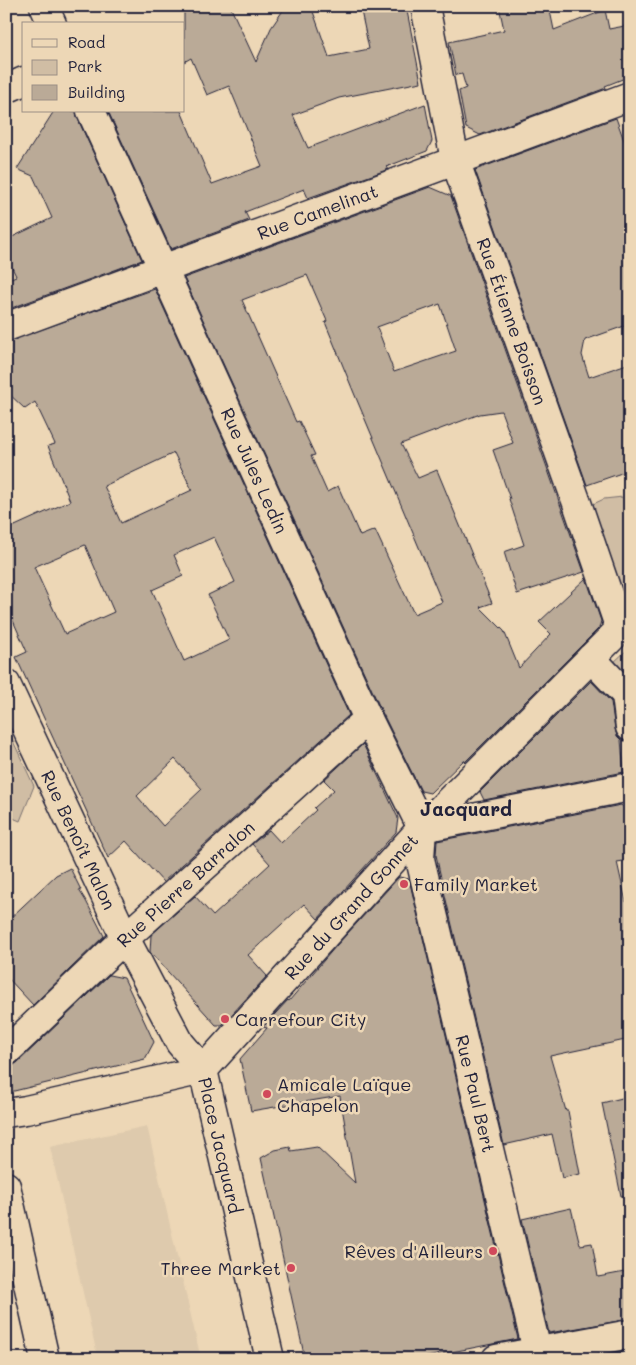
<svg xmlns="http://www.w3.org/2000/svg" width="636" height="1365" viewBox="0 0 636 1365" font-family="Mali,sans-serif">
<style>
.built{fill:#decaad}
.green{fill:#d0bda4;stroke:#797070}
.building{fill:#baaa97;stroke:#22223b;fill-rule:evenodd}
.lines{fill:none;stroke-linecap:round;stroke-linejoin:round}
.minor-casing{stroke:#22223b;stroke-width:31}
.minor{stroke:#edd7b6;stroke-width:28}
.poi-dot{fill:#d1495b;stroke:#edd7b6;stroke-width:2}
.labels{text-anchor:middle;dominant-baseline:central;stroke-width:5;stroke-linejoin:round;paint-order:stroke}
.street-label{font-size:18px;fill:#22223b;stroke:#edd7b6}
.poi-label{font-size:18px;fill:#22223b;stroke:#edd7b6;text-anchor:start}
.neighbourhood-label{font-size:19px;font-weight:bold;fill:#22223b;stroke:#edd7b6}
</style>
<rect width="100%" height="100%" fill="#edd7b6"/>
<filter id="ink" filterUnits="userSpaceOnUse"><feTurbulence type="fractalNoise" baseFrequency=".02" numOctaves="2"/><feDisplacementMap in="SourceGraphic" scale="10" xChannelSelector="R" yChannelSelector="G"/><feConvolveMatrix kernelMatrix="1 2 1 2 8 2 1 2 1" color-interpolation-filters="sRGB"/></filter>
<g filter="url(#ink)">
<path class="built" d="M147,1126L201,1359H98L50,1147Z"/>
<path class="green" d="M623,497L630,509V596L622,595L591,505L604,499Z
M630,647V682L612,664Z
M6,726L34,786L20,821L6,815Z"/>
<path class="building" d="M184,6H230L256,62L271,28L286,6H311L329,57L369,49L360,6H406L421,82L339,98L293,115L308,148L425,104L432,141L427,151L386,167L389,169L308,198L304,189L245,212L249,220L171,249L108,111H181L212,184L262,166L229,86L207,95L191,58L184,62Z
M499,6H549L554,30L605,10L609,29L630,25V76L605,86L606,88L480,135L466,128L459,91L466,88L462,74L456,75L449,42L504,30Z
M54,111H76L77,117L142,260L6,310V280L16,276L6,255V240L52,218L33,176L17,169Z
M616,118L630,157V324L585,340L582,355L589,377L630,363V470L587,485L475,170Z
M430,187L451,196L584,572L517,594L504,552L524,545L509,499H510L493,450L513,443L501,411L480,414L401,444L418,478L437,470L492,603L480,607L504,631L519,668L551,634L539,622L586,578L601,621L599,628L465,762L464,760L430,793L421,791L382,712L184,278ZM307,275L327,321L325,322L354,393L442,602L414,614L375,530L360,536L338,486L327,492L311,456L315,455L299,421L296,422L242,300ZM440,304L456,351L394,372L377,327Z
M155,289L349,715L163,882L126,841L108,858L16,657L27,652L6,605V530L70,501L48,446L55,444L35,402L25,409L6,391V342ZM174,453L192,490L121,523L104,486ZM214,537L235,582L208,595L229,640L184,661L152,590L183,576L174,555ZM85,545L114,612L65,634L34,567ZM175,759L202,789L163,826L137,796Z
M591,681L611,702L615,729L617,736L621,740L624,772L484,800L480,792Z
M363,744L398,818L396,832L318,919L304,904L248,955L267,976L222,1025H216L150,952L151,935L195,896L213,916L270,864L252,844L269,830L281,843L316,810L314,808L334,790L324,780Z
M621,805L625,809L630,832V860L617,862L626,902L630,901V1039L550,1056L566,1111H568L580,1174L562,1178L552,1134L504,1145L443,887L436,855L437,841Z
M70,868L81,890H79L86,901L104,936L33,1005L6,976V922L56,875Z
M399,877L409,879L518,1339L416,1359H305L261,1158L275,1150L290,1147L291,1151L317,1147L355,1183L340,1096L251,1111L240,1059L267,1028L263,1027L288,1000L289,1001L336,946Z
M109,975L124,978L154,1042L145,1059L6,1093V1067L17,1063Z
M630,1096V1195L621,1196L602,1103Z
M571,1208L580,1245L592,1243L598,1277L630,1271V1319L549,1333L522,1219Z
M630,1350V1359H583Z"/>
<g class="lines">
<g class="minor-casing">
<g id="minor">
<path d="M44,6L52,24"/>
<path id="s1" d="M425,6L455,160L577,503L620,629"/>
<path d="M6,89L24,81"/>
<path id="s2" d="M91,111L368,719L422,828L420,859L539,1359"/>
<path id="s3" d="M6,327L630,96"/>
<path d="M591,658L626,695L630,727"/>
<path id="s4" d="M6,684L125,938L180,1043L203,1070L422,828L630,619"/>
<path d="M422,828L630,787"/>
<path id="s5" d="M6,1052L125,938L368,719"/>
<path id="s6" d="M6,1113L26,1110L203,1070L270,1359"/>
<path d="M6,1186L45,1359"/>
<path d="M496,1359L630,1334"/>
</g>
</g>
<use href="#minor" class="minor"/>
</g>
</g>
<g class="poi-dot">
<circle cx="404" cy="884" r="5"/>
<circle cx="225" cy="1019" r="5"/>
<circle cx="267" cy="1094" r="5"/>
<circle cx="493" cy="1251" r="5"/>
<circle cx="291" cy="1268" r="5"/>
</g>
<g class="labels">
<g class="street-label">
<text stroke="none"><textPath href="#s3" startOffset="332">Rue Camelinat</textPath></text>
<text stroke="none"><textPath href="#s1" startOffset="328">Rue Étienne Boisson</textPath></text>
<text stroke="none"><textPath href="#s2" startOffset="395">Rue Jules Ledin</textPath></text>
<text stroke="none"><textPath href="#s4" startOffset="172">Rue Benoît Malon</textPath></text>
<text stroke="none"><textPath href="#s5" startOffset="246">Rue Pierre Barralon</textPath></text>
<text stroke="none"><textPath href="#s4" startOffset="655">Rue du Grand Gonnet</textPath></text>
<text stroke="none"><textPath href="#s2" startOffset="1062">Rue Paul Bert</textPath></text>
<text stroke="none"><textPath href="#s6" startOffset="279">Place Jacquard</textPath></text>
</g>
<g class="poi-label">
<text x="414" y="884">Family Market</text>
<text x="235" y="1019">Carrefour City</text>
<text x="277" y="1084">Amicale Laïque<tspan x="277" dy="21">Chapelon</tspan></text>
<text x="483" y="1251" text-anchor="end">Rêves d'Ailleurs</text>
<text x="281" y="1268" text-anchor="end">Three Market</text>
</g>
<g class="neighbourhood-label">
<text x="466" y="808">Jacquard</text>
</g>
</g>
<rect width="636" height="1365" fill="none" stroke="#edd7b6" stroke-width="25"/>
<rect x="12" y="12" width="611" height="1340" fill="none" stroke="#22223b" stroke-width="2" filter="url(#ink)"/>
<rect x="22" y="22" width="162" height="90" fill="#edd7b6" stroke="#9c8f85"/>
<rect x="32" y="39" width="25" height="8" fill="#edd7b6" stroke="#9c8f85"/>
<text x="68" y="48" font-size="15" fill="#22223b">Road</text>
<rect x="32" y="60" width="25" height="15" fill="#d0bda4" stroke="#9c8f85"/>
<text x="68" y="72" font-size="15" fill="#22223b">Park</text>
<rect x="32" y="85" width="25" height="15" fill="#baaa97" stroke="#9c8f85"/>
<text x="68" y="98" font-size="15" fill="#22223b">Building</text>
</svg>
